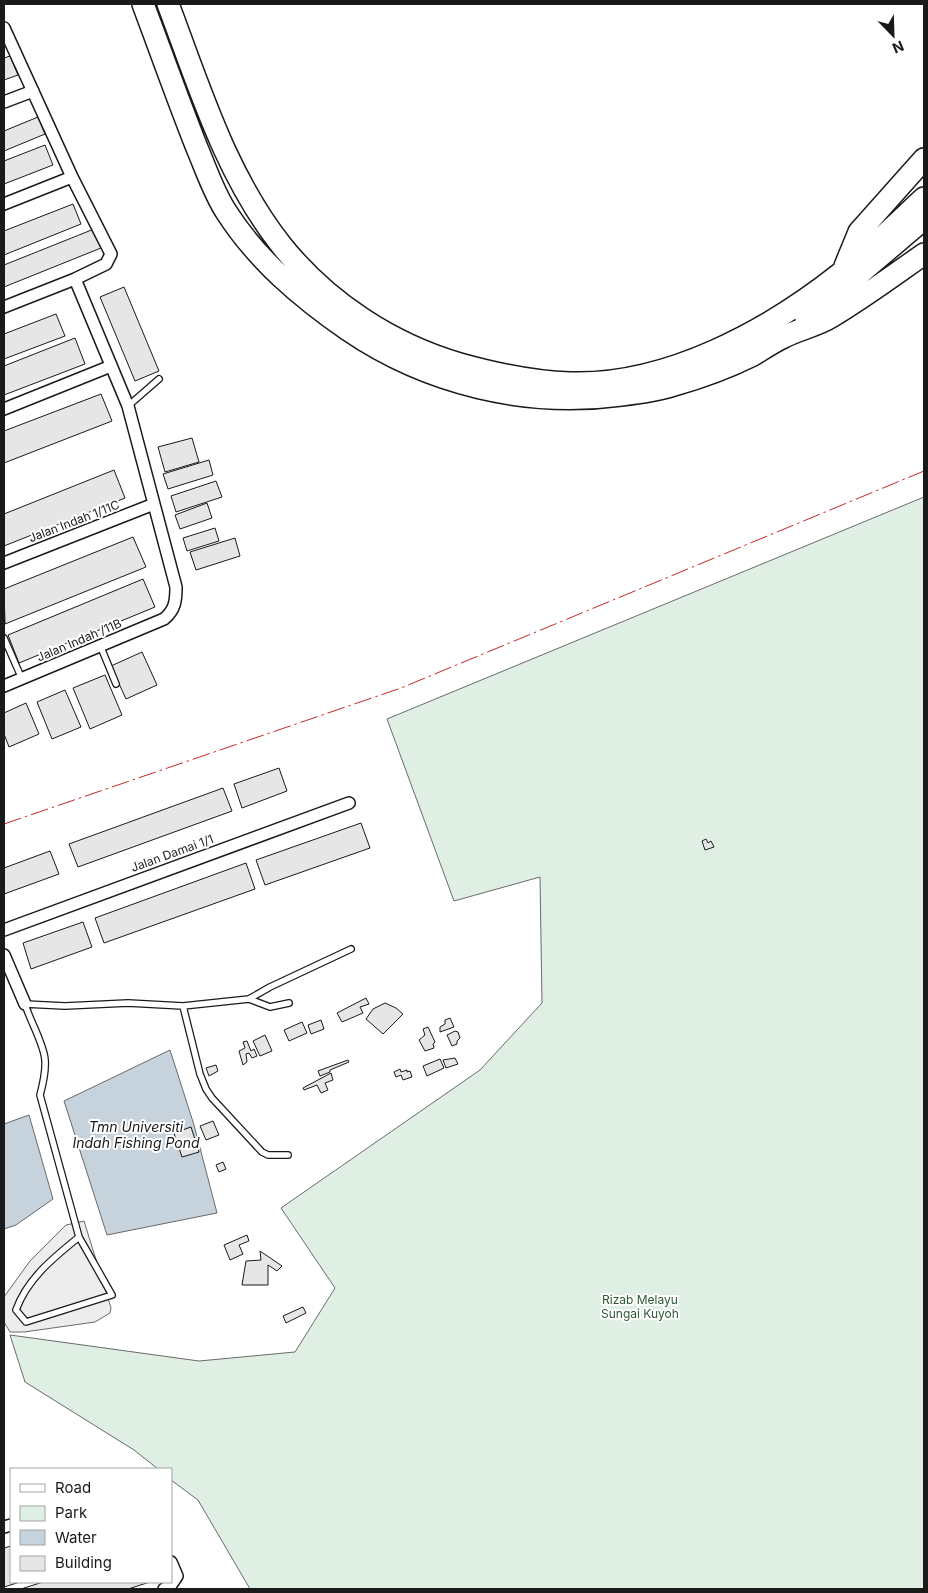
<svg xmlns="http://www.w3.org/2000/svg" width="928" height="1593" viewBox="0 0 928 1593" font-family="Inter,sans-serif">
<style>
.green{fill:#e0efe3;stroke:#6a6a6a}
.parking{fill:#ededed;stroke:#6a6a6a}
.water{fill:#c6d2dc;stroke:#6a6a6a}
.building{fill:#e6e6e6;stroke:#1a1a1a}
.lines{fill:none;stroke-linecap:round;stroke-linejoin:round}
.lane-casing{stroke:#1a1a1a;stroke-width:8}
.street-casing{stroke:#1a1a1a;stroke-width:14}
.highway-casing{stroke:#1a1a1a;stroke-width:24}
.lane{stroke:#fff;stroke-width:5.5}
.street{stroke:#fff;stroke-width:11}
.highway{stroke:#fff;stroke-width:21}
.power{stroke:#c62828;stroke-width:1;stroke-dasharray:18 4 2.5 4;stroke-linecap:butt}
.labels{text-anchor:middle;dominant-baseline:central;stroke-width:4;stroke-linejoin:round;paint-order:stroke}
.street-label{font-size:12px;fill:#1a1a1a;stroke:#fff}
.park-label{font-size:12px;fill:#2b5a34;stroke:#fff}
.water-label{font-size:14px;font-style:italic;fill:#1a1a1a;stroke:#fff}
</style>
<rect width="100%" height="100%" fill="#fff"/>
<path class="green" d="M924,497V1589H250L198,1500L171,1480V1469H158L134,1450L25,1382L10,1335L199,1361L295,1352L335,1288L281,1208L480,1070L542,1003L540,877L454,901L387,719Z"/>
<path class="parking" d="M84,1221L111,1308L110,1313L95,1322L24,1332H10L4,1322V1297L30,1261L66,1225Z"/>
<path class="water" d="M170,1050L194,1125L217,1213L107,1235L64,1101Z
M29,1115L53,1199L16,1225L4,1229V1124Z"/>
<path class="building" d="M10,56L18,75L4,80V58Z
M38,117L45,134L4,151V131Z
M45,145L53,165L4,184V161Z
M73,204L81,224L4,255V231Z
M94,229L101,248L4,287V265Z
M124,287L159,371L135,381L100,297Z
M56,314L65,336L4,359V334Z
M75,338L85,364L4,395V366Z
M101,394L112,421L4,463V431Z
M192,438L199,462L165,472L158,447Z
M209,460L213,475L168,489L163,474Z
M114,470L125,498L4,546V514Z
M216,481L222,497L176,512L171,496Z
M207,503L212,518L180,529L175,515Z
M215,528L219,541L187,551L183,538Z
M133,537L146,567L5,624L4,589Z
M235,538L240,556L196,570L190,552Z
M143,579L155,607L19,663L8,635Z
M142,652L157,685L126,699L111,666Z
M105,675L122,715L90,729L73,688Z
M65,690L81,727L52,739L37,702Z
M26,703L39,734L9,747L4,734V713Z
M279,768L287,791L242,808L234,784Z
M223,788L232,811L78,867L69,844Z
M361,823L370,848L265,885L256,860Z
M706,839L708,843L711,841L714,847L705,850L702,841Z
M50,851L59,874L4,894V868Z
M246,863L255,889L104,943L95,918Z
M83,922L92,947L31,969L23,943Z
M366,998L369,1004L360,1007L363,1013L342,1022L337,1013Z
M385,1003L396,1008L403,1014L383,1034L366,1019L373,1009Z
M450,1018L454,1027L440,1032V1027L445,1024V1020Z
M321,1020L324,1029L311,1034L308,1025Z
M302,1022L307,1033L289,1041L284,1030Z
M428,1027L435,1042L433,1044L434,1048L425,1051L419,1040L425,1035L423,1029Z
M455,1031L458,1032L460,1038L457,1041V1044L452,1046L447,1035Z
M265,1035L272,1051L260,1056L253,1041Z
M247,1041L251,1051L254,1049L257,1056L252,1058L249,1053L246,1054L247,1062L243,1065L239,1051L245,1048L243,1042Z
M455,1058L458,1064L446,1068L443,1060Z
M440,1059L444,1068L427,1076L423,1066Z
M348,1060L349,1062L330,1070V1072L320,1076L318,1071Z
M216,1065L218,1071L209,1076L206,1068Z
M400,1069L401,1072L407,1070V1072L410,1071L412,1077L403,1080L401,1075L396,1077L394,1072Z
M331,1073L333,1080L325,1083L328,1090L321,1093L317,1085L304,1090L303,1088Z
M213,1121L219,1135L206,1140L200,1126Z
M191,1127L199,1152L182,1157L174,1133Z
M223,1162L226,1169L219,1172L216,1165Z
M247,1235L249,1241L239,1245L243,1254L230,1260L224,1245Z
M260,1251L282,1266L277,1271L268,1265V1285H242L246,1261L261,1260Z
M303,1307L306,1313L286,1323L283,1316Z
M11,1546V1582H20L4,1587V1548Z
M43,1582H150L128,1589H21Z"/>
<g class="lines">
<g class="lane-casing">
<path id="lane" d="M128,406L159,379
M4,638L22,679
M100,645L116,684
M249,999L270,987L351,949
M183,1006L200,1074L206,1089L212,1098L262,1152L268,1155H288
M79,1237C53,1258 27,1279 16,1310L26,1322L112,1295L79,1237L40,1095C43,1084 46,1072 45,1060C44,1044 30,1021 25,1004L65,1006L128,1003L183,1006L249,999L270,1007L289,1003"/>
</g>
<g class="street-casing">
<path id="street" d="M4,28L72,177L111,254L106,264L75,279L4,307
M4,102L33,91
M4,204L72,177
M4,409L111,366
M4,563L154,504
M4,686L164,619C175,610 176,601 176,587L128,406L75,279
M4,930L349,803
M4,955L25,1004
M4,1527L11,1525
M164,1589L171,1585L177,1576L171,1562"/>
</g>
<g class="highway-casing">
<path id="highway" d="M143,4C161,52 178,100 197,148C206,169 214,194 227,213C258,261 302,298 348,330C427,384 526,408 621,395C638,393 655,391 671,386C699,378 727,368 753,355C763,349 773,342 784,337C799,329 817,326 831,317C863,298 894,275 924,254
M168,4C199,86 226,176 282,246C327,302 391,344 460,364C496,374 533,382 570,383C667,386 768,331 841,273C870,250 897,223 924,198
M845,266L859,232L924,159
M806,319L924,219"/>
</g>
<use href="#lane" class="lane"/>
<use href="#street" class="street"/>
<use href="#highway" class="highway"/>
<path class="power" d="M4,824L401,688L924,471"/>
</g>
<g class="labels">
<g class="street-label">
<text transform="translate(74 521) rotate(-21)">Jalan Indah 1/11C</text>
<text transform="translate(79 640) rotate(-23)">Jalan Indah /11B</text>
<text transform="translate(172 853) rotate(-20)">Jalan Damai 1/1</text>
</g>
<g class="park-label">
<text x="640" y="1299">Rizab Melayu<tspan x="640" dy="14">Sungai Kuyoh</tspan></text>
</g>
<g class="water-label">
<text x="136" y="1126">Tmn Universiti<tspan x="136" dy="16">Indah Fishing Pond</tspan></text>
</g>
</g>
<rect width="928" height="1593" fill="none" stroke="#1a1a1a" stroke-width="10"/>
<rect x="10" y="1468" width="162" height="115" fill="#ffffff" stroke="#a3a3a3"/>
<rect x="20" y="1484" width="25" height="8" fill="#ffffff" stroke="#a3a3a3"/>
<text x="55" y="1493" font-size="15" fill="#1a1a1a">Road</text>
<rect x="20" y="1506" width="25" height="15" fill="#e0efe3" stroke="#a3a3a3"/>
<text x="55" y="1518" font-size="15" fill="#1a1a1a">Park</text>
<rect x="20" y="1530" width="25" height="15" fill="#c6d2dc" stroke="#a3a3a3"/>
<text x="55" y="1543" font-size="15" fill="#1a1a1a">Water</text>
<rect x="20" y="1556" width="25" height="15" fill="#e6e6e6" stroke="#a3a3a3"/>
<text x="55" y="1568" font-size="15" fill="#1a1a1a">Building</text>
<g transform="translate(893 35) rotate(157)" stroke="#ffffff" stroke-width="4" paint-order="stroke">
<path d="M0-4L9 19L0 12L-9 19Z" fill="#1a1a1a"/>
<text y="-8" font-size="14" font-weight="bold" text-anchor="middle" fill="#1a1a1a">N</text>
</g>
</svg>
